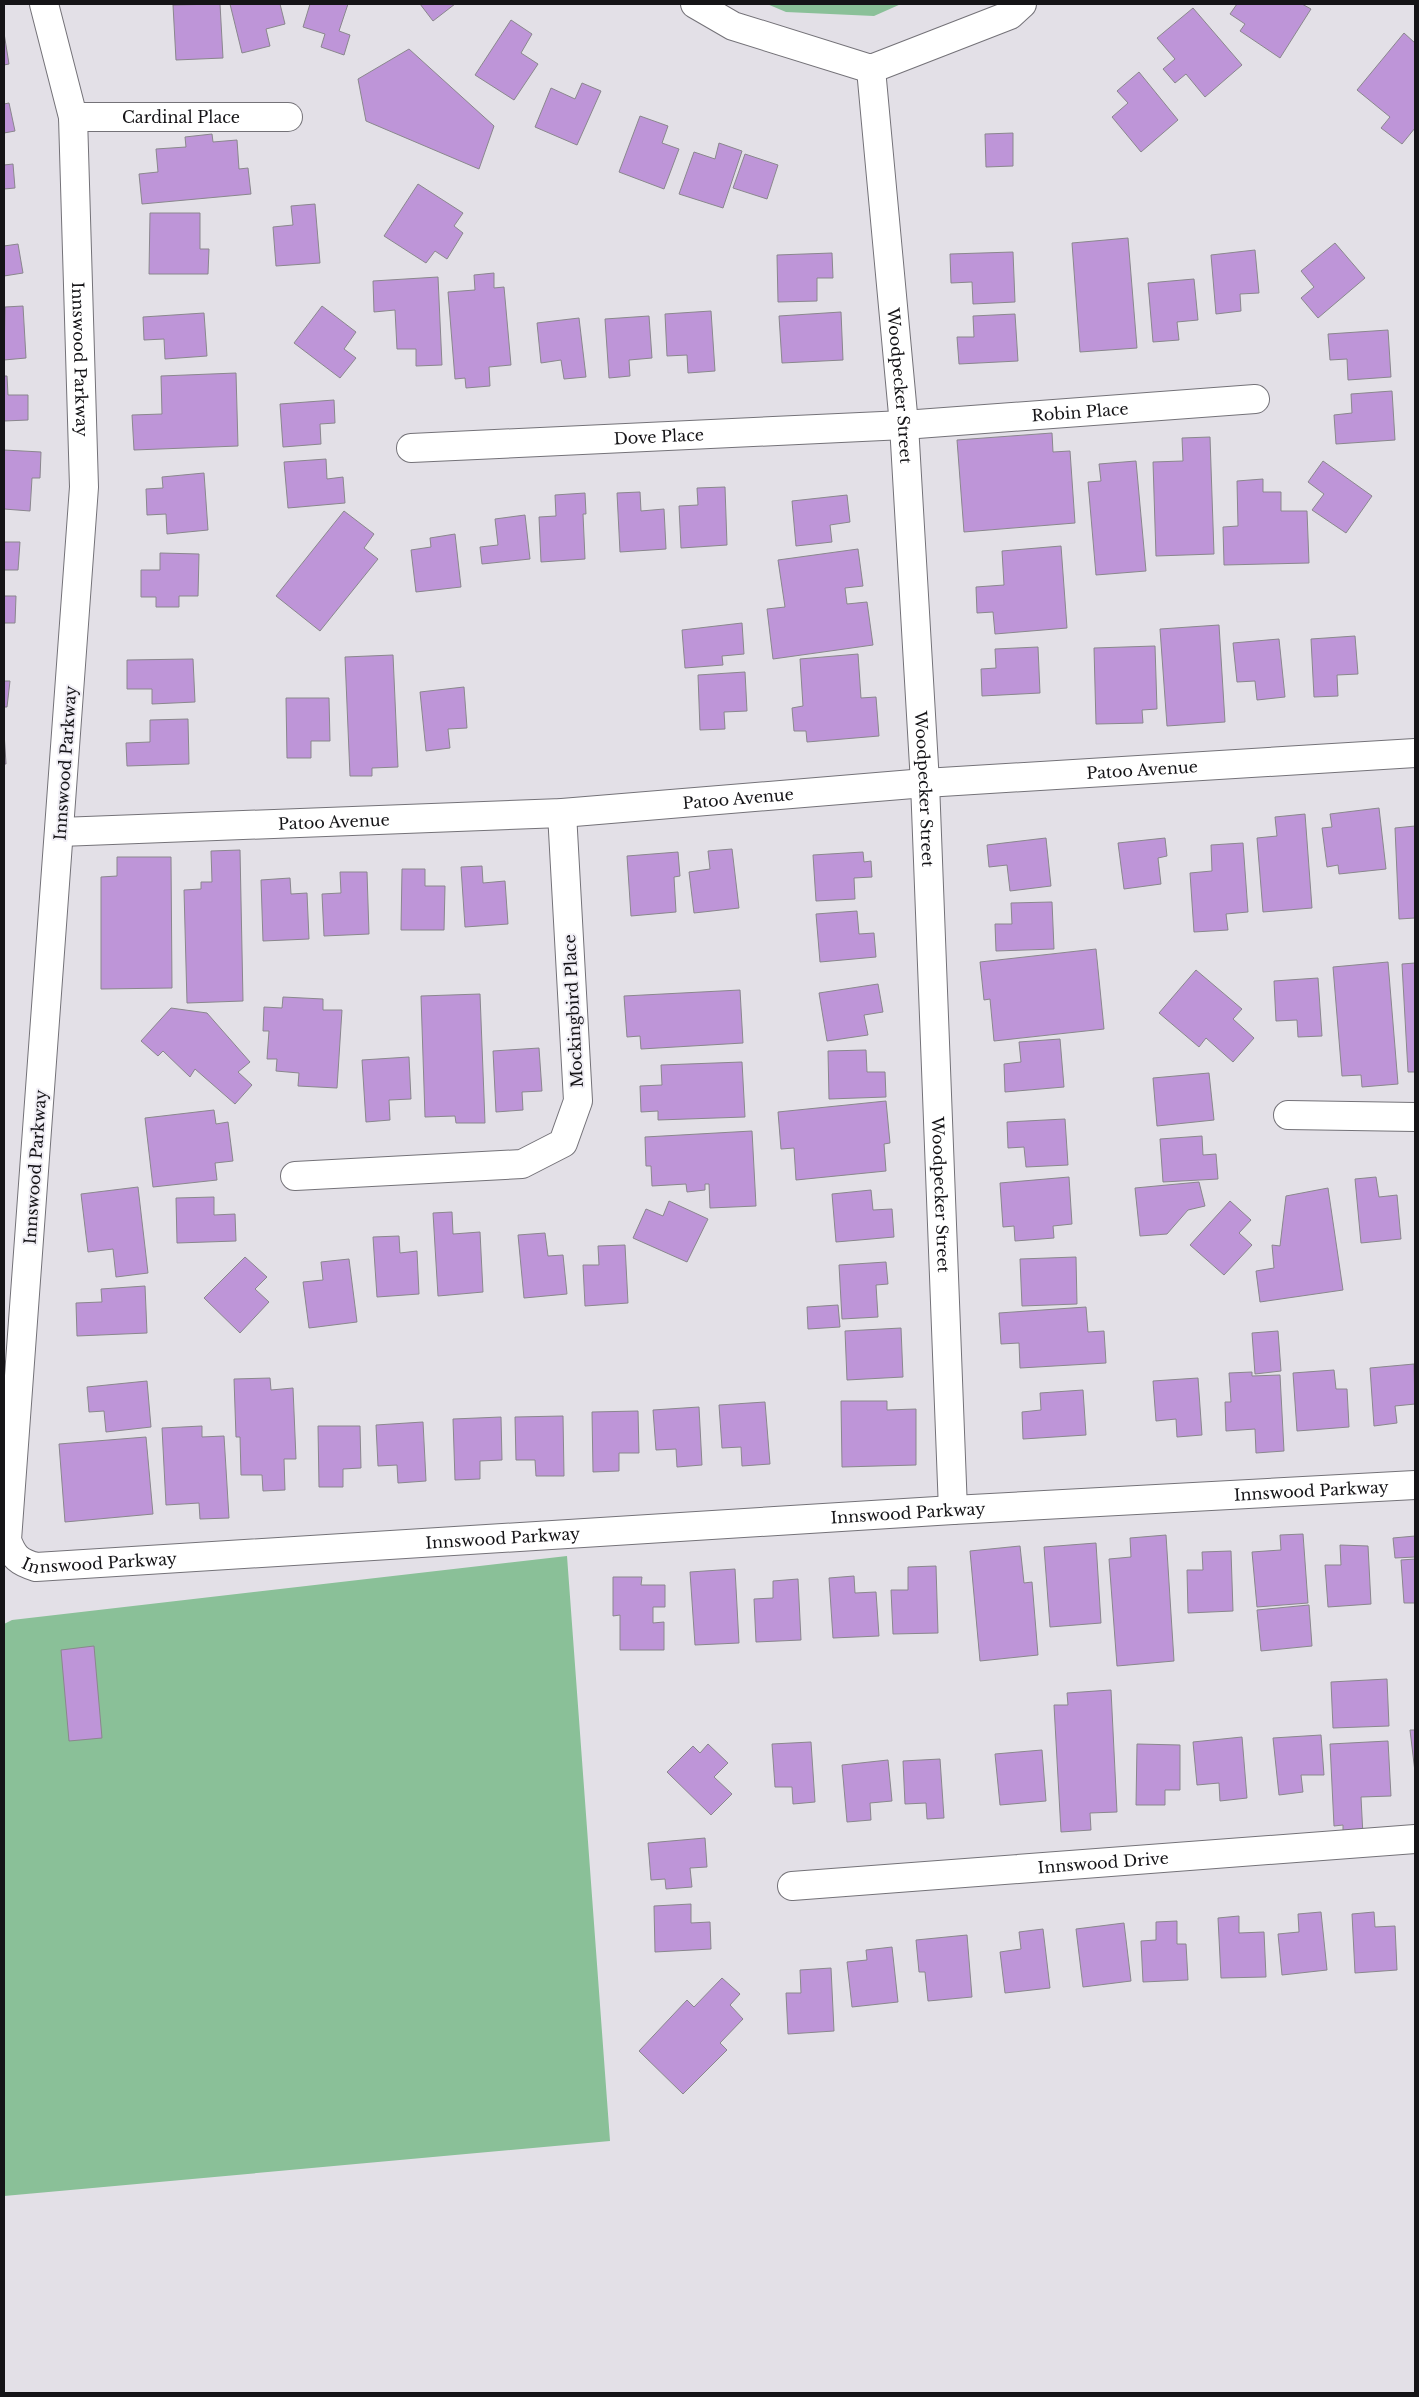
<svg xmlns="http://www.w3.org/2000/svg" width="1419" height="2397" viewBox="0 0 1419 2397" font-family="'Libre Baskerville',serif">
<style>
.green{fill:#8ac098}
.building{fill:#be95d8;stroke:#8a878d}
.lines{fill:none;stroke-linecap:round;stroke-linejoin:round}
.minor-casing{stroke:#747278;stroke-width:30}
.minor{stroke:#fff;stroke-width:28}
.labels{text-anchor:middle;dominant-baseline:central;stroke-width:4;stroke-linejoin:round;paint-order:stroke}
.street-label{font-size:16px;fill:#151417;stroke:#f0eef5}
</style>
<rect width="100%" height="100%" fill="#e3e0e7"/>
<path class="green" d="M767,4H901L874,16L786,12Z
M567,1556L610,2141L4,2196V1624L12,1620Z"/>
<path class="building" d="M220,4L223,58L176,60L173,5Z
M230,4H280L285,24L266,29L270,46L242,53Z
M310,4H348L339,31L350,35L344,55L321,47L325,34L303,27Z
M420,4H455L433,21Z
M1237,4H1302L1311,9L1280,58L1240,31L1245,24L1230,14Z
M1193,8L1242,65L1205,97L1186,74L1175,83L1163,69L1175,59L1157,38Z
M511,20L532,34L521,53L538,64L514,100L475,75Z
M4,33L9,64L4,65Z
M1404,33L1415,43V128L1402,144L1381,128L1390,117L1357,90Z
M409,49L494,126L479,169L366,121L358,79Z
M1139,72L1178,120L1141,152L1112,117L1128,103L1117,91Z
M582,83L601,91L577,145L535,127L551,88L575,99Z
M9,103L15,131L4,133V104Z
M640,116L668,126L662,143L679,149L664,189L619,172Z
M1013,133V166L986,167L985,134Z
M212,134L213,142L237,140L239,169L248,168L251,194L142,204L139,174L158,172L156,149L186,147L185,137Z
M719,143L742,151L723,208L679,194L694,152L715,159Z
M745,154L778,165L767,199L733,188Z
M13,164L15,188L4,189V165Z
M418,184L463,213L454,226L463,233L447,259L435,251L426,263L384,236Z
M315,204L320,263L276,266L273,227L293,225L291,206Z
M150,213H200V249H209L208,274H149Z
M1128,238L1137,348L1080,352L1072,243Z
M1335,243L1365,278L1318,318L1301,298L1314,287L1301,271Z
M18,244L23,273L4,276V246Z
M1255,250L1259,293L1240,294L1241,311L1216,314L1211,255Z
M1013,252L1015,302L973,304L972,282L951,283L950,254Z
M832,253L833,278H817V301L778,302L777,255Z
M494,273V288L504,287L511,365L489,367L490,386L466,388L465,378L455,379L448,292L475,290L474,275Z
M438,277L442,365L416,366V349H397L395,310L374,312L373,281Z
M1194,279L1198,320L1177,322L1179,340L1153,342L1148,283Z
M23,306L26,358L4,360L5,307Z
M322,306L356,332L344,349L356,358L340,378L294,343Z
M711,311L715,371L688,373L687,355L667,356L665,314Z
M841,312L843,360L782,363L779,316Z
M204,313L207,356L165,359L164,339L144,340L143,317Z
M1015,314L1018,361L959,364L957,337H974L973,316Z
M649,316L652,358L629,360L630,376L609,378L605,319Z
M579,318L586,377L564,379L561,360L541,363L537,323Z
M1388,330L1391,377L1348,380L1347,359L1330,360L1328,334Z
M236,373L238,446L134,450L132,415L162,414L161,376Z
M4,376H7L8,395H28V420L4,421Z
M1392,391L1395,440L1336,444L1334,415L1352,413L1351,394Z
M334,400L335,423L320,424L321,444L283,447L280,404Z
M1052,433L1053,452L1070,451L1075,523L964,532L957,440Z
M1210,437L1214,554L1156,556L1153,462L1183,461L1182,438Z
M4,450L41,452L40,478H32L30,511L4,509Z
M326,459L327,479L343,477L345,503L288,508L284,462Z
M1136,461L1146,571L1096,575L1088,482L1101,481L1099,464Z
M1323,461L1372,496L1346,533L1312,510L1324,494L1308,482Z
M204,473L208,530L167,534L166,514L147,515L146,489L163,488L162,477Z
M1263,479V492H1281V511H1307L1309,563L1224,565L1223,527L1238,526L1237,481Z
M725,487L727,545L681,548L679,506L698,505L697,488Z
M640,492L641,511L664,509L666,549L620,552L617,493Z
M585,493L586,514H583L585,559L541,562L539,517L556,516L555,495Z
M847,495L850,522L830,525L832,542L796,546L792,501Z
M344,511L374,534L364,548L378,559L320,631L276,596Z
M525,515L530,559L482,564L480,547L498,545L495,519Z
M455,534L461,587L416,592L411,550L431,547L430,538Z
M4,542H20L18,570H4Z
M1061,546L1067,628L995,634L993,612L977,613L976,587L1004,585L1002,551Z
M858,549L863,586L845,588L847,604L867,602L873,645L773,659L767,609L785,607L778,560Z
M160,553L199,554L198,596H179V607H156V597H141V570H160Z
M4,596H16L15,623H4Z
M742,623L744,654L722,656L723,665L685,668L682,630Z
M1219,625L1225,722L1167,726L1160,629Z
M1355,636L1358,674L1337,675L1338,696L1314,697L1311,639Z
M1279,639L1285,697L1257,700L1255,681L1237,682L1233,643Z
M1155,646L1157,709L1142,710L1143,723L1096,724L1094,648Z
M1038,647L1040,693L982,696L981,669L996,668L995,649Z
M858,654L861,698L876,697L879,736L807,742L806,731H794L792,708L803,706L800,659Z
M393,655L398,767L372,768V776H350L345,657Z
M193,659L195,702L152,704V689H127V660Z
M745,672L747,711L724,712L725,729L700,730L698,675Z
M4,681H10L7,707H4Z
M464,687L467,728L448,729L450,748L426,751L420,692Z
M286,698H329L330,741H311V758H287Z
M188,719L189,764L127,766L126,743L150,742V720Z
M4,732L6,764H4Z
M1379,808L1386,869L1339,874L1338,865L1327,867L1322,828L1332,827L1330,814Z
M1305,814L1312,908L1263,912L1257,838L1277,836L1275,817Z
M1415,826V918L1399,919L1395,828Z
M1046,838L1051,886L1010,891L1007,865L989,867L987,845Z
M1165,838L1167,856L1158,858L1161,884L1124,889L1118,843Z
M1243,843L1248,912L1226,914L1228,930L1194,932L1190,873L1212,871L1211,845Z
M732,849L739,908L694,913L689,872L710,869L708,851Z
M240,850L243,1001L187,1003L184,890L201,889V882H212L211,851Z
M678,852L680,876L674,877L676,912L631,916L627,856Z
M863,852L864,862L871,861L872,877L854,878L855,899L816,901L813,855Z
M117,857H171L172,988L101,989V877L117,876Z
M482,866L483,883L505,881L508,924L465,927L461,867Z
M402,869H425V886H445L444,930H401Z
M340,872H367L369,934L324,936L322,894L341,893Z
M290,878L291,894L307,893L309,939L263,941L261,880Z
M1052,902L1054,949L996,951L995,924H1012L1011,903Z
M857,911L859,934L874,933L876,957L820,962L816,914Z
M1096,949L1104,1029L994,1041L990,999L984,1000L980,962Z
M1388,962L1398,1084L1362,1087L1361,1075L1342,1076L1333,967Z
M1415,963V1072H1408L1402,964Z
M1196,970L1242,1009L1233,1019L1254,1038L1233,1062L1206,1038L1199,1047L1159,1013Z
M1318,978L1322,1036L1298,1037L1297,1020L1276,1021L1274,981Z
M878,984L883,1012L864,1015L868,1035L827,1041L819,993Z
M740,990L743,1043L641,1049L640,1036L627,1037L624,996Z
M480,994L485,1123H456L455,1116L425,1117L421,996Z
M283,997L323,999V1010H342L337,1088L298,1086L299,1073L276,1071L277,1059H267L269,1031H263L264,1007L282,1008Z
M171,1008L207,1013L250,1062L238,1072L252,1085L235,1104L195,1069L190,1077L163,1051L158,1056L141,1041Z
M1060,1039L1064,1087L1005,1092L1004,1064L1021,1062L1019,1042Z
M539,1048L542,1091L522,1092L523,1110L496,1112L493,1051Z
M866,1050L867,1072H885L886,1097L829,1099L828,1051Z
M409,1057L411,1099L389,1100L390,1120L366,1122L362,1060Z
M742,1062L745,1117L658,1120V1111L641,1112L640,1086L662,1085L661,1065Z
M1209,1073L1214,1120L1157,1126L1153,1078Z
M886,1101L890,1143L884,1144L886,1171L796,1180L794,1148L781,1149L778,1112Z
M214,1110L216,1124L228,1122L233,1161L215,1163L217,1180L153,1187L145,1118Z
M1065,1119L1068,1165L1026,1167L1024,1147L1008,1148L1007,1122Z
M752,1131L756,1206L710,1208L709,1184H705V1190L687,1192L686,1184L652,1186L651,1166H646L645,1137Z
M1202,1136L1203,1155L1216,1154L1218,1179L1163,1182L1160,1139Z
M1069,1177L1072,1224L1053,1226L1054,1238L1015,1241L1014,1226L1003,1227L1000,1183Z
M1376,1177L1379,1197L1397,1195L1401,1239L1361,1243L1355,1179Z
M1199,1182L1205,1206L1188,1210L1167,1234L1140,1236L1135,1188Z
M138,1187L148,1273L116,1277L113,1249L88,1252L81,1194Z
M1328,1188L1343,1290L1260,1302L1256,1271L1274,1268L1272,1245L1280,1246L1286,1196Z
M871,1190L873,1210L892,1209L894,1237L836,1242L832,1194Z
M214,1197V1215L235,1214L236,1241L177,1243L176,1198Z
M669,1201L708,1219L687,1262L633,1238L646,1209L663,1216Z
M1230,1201L1251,1220L1239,1233L1252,1245L1224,1275L1190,1245Z
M452,1212L453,1234L480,1232L483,1292L438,1296L433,1213Z
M545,1233L548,1256L563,1255L567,1294L524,1298L518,1235Z
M399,1236L400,1253L417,1251L419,1294L377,1297L373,1237Z
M625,1245L628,1303L585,1306L583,1265H599L598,1246Z
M245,1257L267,1277L255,1289L269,1302L240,1333L204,1298Z
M1076,1257L1077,1304L1022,1306L1020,1259Z
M349,1259L357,1322L309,1328L303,1282L323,1280L321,1262Z
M886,1262L888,1284L876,1285L878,1317L842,1319L839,1265Z
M145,1286L147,1333L77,1336L76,1303L102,1302L101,1289Z
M838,1305L840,1327L808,1329L807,1307Z
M1086,1307L1088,1332L1104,1331L1106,1363L1020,1368L1019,1343L1001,1344L999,1313Z
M901,1328L903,1377L847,1380L845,1331Z
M1278,1331L1281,1371L1255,1374L1252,1333Z
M1414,1364L1415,1404L1395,1406L1397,1423L1374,1426L1370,1368Z
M1334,1370L1336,1389H1347L1349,1427L1297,1431L1293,1373Z
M1252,1372V1376L1280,1375L1284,1451L1256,1453L1255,1429L1226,1431L1225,1402H1231L1229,1373Z
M270,1378L271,1390L293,1388L296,1459H284L285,1490L263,1491L262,1475H241L240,1437H236L234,1379Z
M1198,1378L1202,1435L1177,1437L1176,1419L1156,1421L1153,1381Z
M147,1381L151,1427L106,1432L104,1411L89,1412L87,1387Z
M1083,1390L1086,1435L1023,1439L1022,1412L1041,1410L1040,1393Z
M841,1401H887V1410L916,1409V1465L842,1467Z
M765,1402L770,1464L742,1466L741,1447L722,1448L719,1405Z
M699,1407L702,1465L677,1467L676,1449L656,1450L653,1410Z
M638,1411L639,1453H619V1471L593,1472L592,1412Z
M563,1416L564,1476H536L535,1460H516L515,1417Z
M501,1417L502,1460L480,1461V1479L455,1480L453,1419Z
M423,1422L426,1481L398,1483L397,1465L378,1466L376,1425Z
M202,1426V1437L224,1436L229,1518L200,1519L199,1503L166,1505L162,1428Z
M318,1426H360L361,1468L343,1469V1487H319Z
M146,1437L153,1514L65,1522L59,1444Z
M1303,1534L1308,1603L1257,1607L1252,1552L1281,1550L1280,1535Z
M1166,1535L1174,1661L1117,1666L1109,1559L1131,1557L1130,1538Z
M1415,1536V1557L1395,1558L1393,1538Z
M1096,1543L1101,1623L1050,1627L1044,1547Z
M1340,1545L1368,1546L1371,1604L1328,1607L1325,1565H1341Z
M1020,1546L1024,1583L1032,1582L1038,1655L980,1661L970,1551Z
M1231,1551L1233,1611L1188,1613L1187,1570H1203L1202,1552Z
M1415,1559V1603H1404L1401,1560Z
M936,1566L938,1633L893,1634L891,1590H908V1567Z
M735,1569L739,1643L695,1645L690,1572Z
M854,1576L855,1593L876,1592L879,1636L833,1638L829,1578Z
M613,1577H642L641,1585H665V1607H653V1623L664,1622V1650H620V1615L613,1616Z
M798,1579L801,1640L756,1642L754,1599L773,1598V1581Z
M1309,1605L1312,1646L1261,1651L1257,1610Z
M94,1646L102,1738L69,1741L61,1650Z
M1387,1679L1389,1726L1333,1728L1331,1682Z
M1111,1690L1117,1812L1090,1813L1091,1830L1061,1832L1054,1705H1068L1067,1693Z
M1410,1730H1415V1772Z
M1321,1735L1324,1775H1301L1303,1792L1279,1795L1273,1738Z
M1242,1737L1247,1798L1220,1801L1219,1783L1197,1785L1193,1742Z
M1388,1741L1391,1796L1361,1797L1363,1836L1343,1837V1825L1334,1826L1330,1744Z
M811,1742L815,1802L793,1804L792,1787H775L772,1744Z
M708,1744L728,1763L714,1777L732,1794L711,1815L667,1772L693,1746L700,1753Z
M1137,1744L1180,1745V1790H1165V1805H1136Z
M1042,1750L1046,1801L1000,1805L995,1754Z
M940,1759L944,1818L927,1819L926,1803L905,1804L903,1761Z
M888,1760L892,1801L870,1803L871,1820L847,1822L842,1765Z
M705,1838L707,1867L690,1868L692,1887L666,1889L665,1879L651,1880L648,1843Z
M691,1904V1923L710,1922L711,1949L655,1952L654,1906Z
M1321,1912L1327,1970L1282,1975L1278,1934L1299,1932L1298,1914Z
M1374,1912L1375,1927L1395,1926L1397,1970L1355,1973L1352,1914Z
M1239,1916V1933L1264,1932L1266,1977L1221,1978L1218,1918Z
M1177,1921V1944H1186L1188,1980L1143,1982L1141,1941L1156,1940V1922Z
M1124,1923L1131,1981L1083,1987L1076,1929Z
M1043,1929L1050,1988L1005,1993L1000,1952L1021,1949L1019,1932Z
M967,1935L972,1997L928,2001L925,1972H919L916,1940Z
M892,1947L898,2002L852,2007L847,1962L867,1960L866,1950Z
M831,1968L834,2031L788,2034L786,1993H801L800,1970Z
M722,1978L740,1994L730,2005L743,2019L720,2043L727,2050L683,2094L639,2051L687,2000L694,2007Z"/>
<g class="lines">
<g class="minor-casing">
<g id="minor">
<path id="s1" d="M44,4L73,117L84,487L7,1540C13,1557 19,1562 36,1567L953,1510L1415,1485"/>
<path d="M695,4L733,26L871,69L1010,15L1022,4"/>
<path id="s2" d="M871,69L904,425L925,783L953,1510"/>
<path id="s3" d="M73,117H288"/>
<path id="s4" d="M411,448L904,425L1255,399"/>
<path id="s5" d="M60,832L562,813L925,783L1415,753"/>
<path d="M1288,1115L1415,1117"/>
<path d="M295,1176L522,1164L563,1143L578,1101L562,813"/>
<path id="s6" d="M792,1886L1415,1839"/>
</g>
</g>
<use href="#minor" class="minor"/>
</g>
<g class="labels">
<g class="street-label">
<text stroke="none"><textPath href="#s3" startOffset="108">Cardinal Place</textPath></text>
<text stroke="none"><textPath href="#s1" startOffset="359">Innswood Parkway</textPath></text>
<text stroke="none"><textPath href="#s2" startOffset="318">Woodpecker Street</textPath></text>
<text stroke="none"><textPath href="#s4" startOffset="670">Robin Place</textPath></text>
<text stroke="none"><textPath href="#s4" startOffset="248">Dove Place</textPath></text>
<text transform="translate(65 763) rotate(-86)">Innswood Parkway</text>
<text stroke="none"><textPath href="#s5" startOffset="1084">Patoo Avenue</textPath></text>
<text stroke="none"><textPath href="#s2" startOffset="722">Woodpecker Street</textPath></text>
<text stroke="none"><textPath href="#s5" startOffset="679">Patoo Avenue</textPath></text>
<text stroke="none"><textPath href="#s5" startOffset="274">Patoo Avenue</textPath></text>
<text transform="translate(573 1011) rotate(-93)">Mockingbird Place</text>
<text transform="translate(35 1167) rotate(-86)">Innswood Parkway</text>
<text stroke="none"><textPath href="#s2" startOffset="1128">Woodpecker Street</textPath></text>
<text stroke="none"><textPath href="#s1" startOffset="2862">Innswood Parkway</textPath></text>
<text stroke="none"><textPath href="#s1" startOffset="2458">Innswood Parkway</textPath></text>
<text stroke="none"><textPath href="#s1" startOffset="2052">Innswood Parkway</textPath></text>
<text stroke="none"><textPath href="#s1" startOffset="1648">Innswood Parkway</textPath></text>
<text stroke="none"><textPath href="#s6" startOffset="312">Innswood Drive</textPath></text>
</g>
</g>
<rect width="1419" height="2397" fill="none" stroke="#151417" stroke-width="10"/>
</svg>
